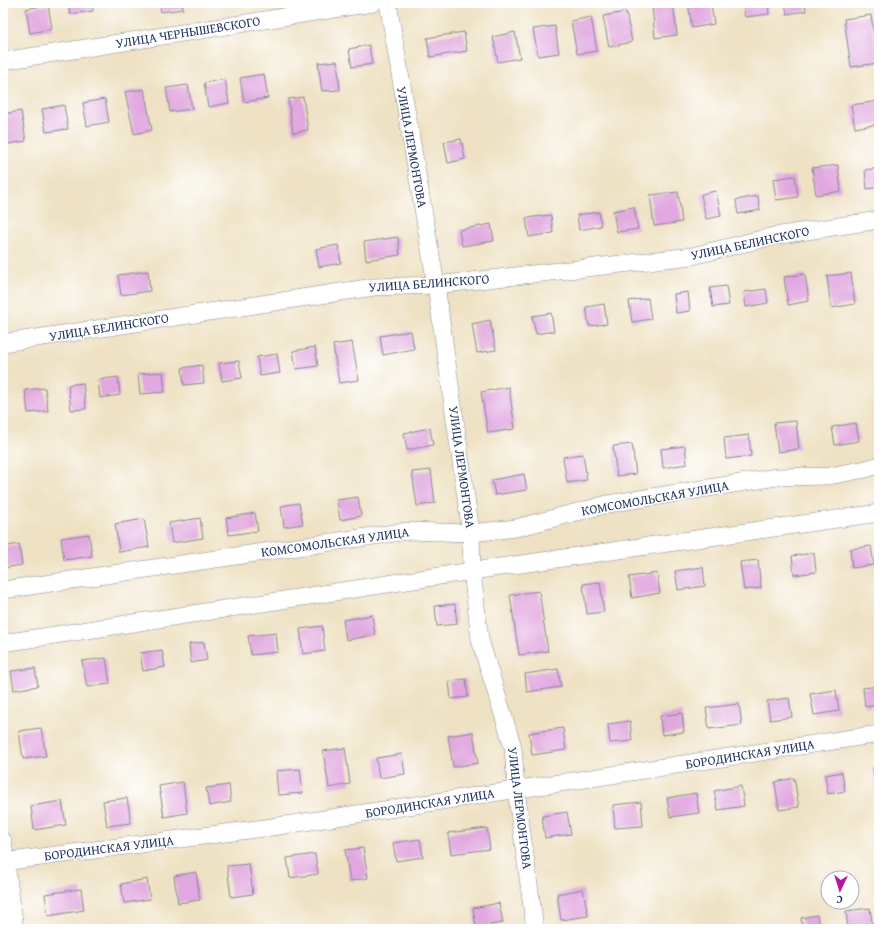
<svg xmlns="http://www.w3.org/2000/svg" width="882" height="932" viewBox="0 0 882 932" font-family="'Gentium Book Plus',serif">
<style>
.building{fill:#e1a7df}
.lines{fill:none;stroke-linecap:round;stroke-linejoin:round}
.street-casing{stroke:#858891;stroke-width:18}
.street{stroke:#fff;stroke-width:17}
.labels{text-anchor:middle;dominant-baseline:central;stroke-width:3;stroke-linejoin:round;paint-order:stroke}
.street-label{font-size:13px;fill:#1b2f5e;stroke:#fff}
</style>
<rect width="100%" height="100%" fill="#fff"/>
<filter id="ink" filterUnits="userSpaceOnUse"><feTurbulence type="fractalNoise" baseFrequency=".025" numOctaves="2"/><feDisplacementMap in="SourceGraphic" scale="8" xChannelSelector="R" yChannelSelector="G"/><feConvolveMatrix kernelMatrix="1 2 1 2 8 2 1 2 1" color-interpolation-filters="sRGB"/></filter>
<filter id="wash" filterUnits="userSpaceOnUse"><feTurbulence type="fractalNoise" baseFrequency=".012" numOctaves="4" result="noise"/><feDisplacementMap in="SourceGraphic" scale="16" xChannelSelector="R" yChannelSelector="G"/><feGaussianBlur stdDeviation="0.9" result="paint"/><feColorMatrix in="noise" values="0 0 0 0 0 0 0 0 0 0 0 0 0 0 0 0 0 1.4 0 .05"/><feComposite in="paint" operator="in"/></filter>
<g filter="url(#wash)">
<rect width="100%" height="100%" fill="#efe2c4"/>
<g id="blocks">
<path class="building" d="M68,3H92L93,11L70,14Z
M159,3H182L183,9L161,12Z
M673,3L677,35L655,38L652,5Z
M688,3H711L714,24L692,28Z
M743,3H768L769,14L745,17Z
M785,3H805L806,11L787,14Z
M48,5L52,29L30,33L26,9Z
M626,12L632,42L609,47L603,16Z
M871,15L878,63L851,67L844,19Z
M591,17L597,51L577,54L571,21Z
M555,26L559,53L538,56L533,29Z
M464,32L467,51L430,57L427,38Z
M515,32L520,58L498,62L493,37Z
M369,45L372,64L352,67L349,49Z
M337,61L340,90L322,91L318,63Z
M264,74L268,98L244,102L240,78Z
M225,79L229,103L208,107L204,83Z
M188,85L192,109L170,112L166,88Z
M144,89L152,130L134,134L125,92Z
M303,97L308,130L293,133L288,99Z
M105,99L109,122L87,126L83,103Z
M879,101V124L855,128L851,105Z
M64,105L68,129L46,132L42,109Z
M21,111L26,141L3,145V114Z
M461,139L465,159L448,163L444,142Z
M838,165L841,191L816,195L812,168Z
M879,168V187L867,189L865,170Z
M795,176L798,197L776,200L773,179Z
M716,191L721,216L706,219L701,194Z
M678,192L682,222L654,226L650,195Z
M758,196L760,210L738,214L736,200Z
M634,207L638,229L617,232L613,211Z
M599,212L601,226L579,230L577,215Z
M551,215L553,233L529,237L526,218Z
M491,224L494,241L462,246L459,230Z
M398,237L400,255L366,260L364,242Z
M338,245L341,263L319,267L316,249Z
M148,271L150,291L121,295L118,275Z
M851,273L855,304L831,308L827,276Z
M805,274L809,301L788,305L784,277Z
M726,286L729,305L713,307L710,288Z
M766,289L768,303L746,307L744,292Z
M688,292L690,311L676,313L674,294Z
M648,298L651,319L632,322L629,301Z
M604,304L607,324L589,326L586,307Z
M551,313L554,331L536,334L532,316Z
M490,320L496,350L477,353L472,324Z
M411,331L414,349L383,355L380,336Z
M352,342L359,380L339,383L333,345Z
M315,347L318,366L296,369L293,351Z
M277,354L280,373L260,376L257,357Z
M239,361L242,378L222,381L219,363Z
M202,365L204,383L184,385L182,368Z
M163,372L165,392L140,394L138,374Z
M118,377L120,395L100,398L98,380Z
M83,383L86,409L71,410L68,385Z
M509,387L515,429L488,433L481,392Z
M45,388L48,411L28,413L25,390Z
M796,421L799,449L778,452L774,423Z
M856,423L859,441L835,445L832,427Z
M430,428L433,445L407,450L404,433Z
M749,435L751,456L726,459L724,438Z
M632,444L636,474L617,476L613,446Z
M685,446L687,464L663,468L661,449Z
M583,454L587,480L567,483L563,457Z
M431,470L435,503L417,506L412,472Z
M524,474L527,490L495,495L492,480Z
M358,497L361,516L340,520L337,500Z
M299,503L303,524L284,527L281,506Z
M255,513L258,531L229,535L226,518Z
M200,518L203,538L172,543L169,523Z
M144,519L149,547L119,552L115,524Z
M89,534L92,556L64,560L61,538Z
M19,544L22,565L3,568V547Z
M871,546L874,565L852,568L850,549Z
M814,553L816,572L794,575L792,556Z
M758,560L761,588L744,590L740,562Z
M703,567L705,586L678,590L675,571Z
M657,573L660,593L632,598L629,577Z
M600,582L604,612L587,614L583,584Z
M539,591L548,651L519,655L510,595Z
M455,604L457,624L437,626L435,606Z
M372,615L375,635L346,640L343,620Z
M322,626L325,651L303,654L300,629Z
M276,633L278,652L251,655L248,636Z
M204,642L207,660L191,663L189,644Z
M162,650L165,667L143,671L140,653Z
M106,658L110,684L87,687L82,661Z
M35,668L38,686L14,690L11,671Z
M558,669L561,687L527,692L525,674Z
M466,679L468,697L451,699L449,681Z
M879,686V705L865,707L863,688Z
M836,690L839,711L814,715L810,694Z
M789,698L792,717L770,720L767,701Z
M739,704L742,725L709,729L706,708Z
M682,713L684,732L662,735L660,716Z
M630,721L632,741L610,743L608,724Z
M41,728L46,756L23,759L19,731Z
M563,728L566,750L532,755L529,733Z
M473,732L478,763L453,767L448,736Z
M345,748L350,784L329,788L323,751Z
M402,754L405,774L379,778L376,758Z
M879,766V787H876L873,768Z
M300,769L303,793L278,795L276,771Z
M842,772L845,791L828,794L825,775Z
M794,778L799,807L779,810L775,782Z
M183,782L187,813L164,817L159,786Z
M229,785L231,802L209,806L206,788Z
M741,786L744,806L718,810L714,791Z
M696,793L699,813L670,817L667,798Z
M127,798L131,823L107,826L103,801Z
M62,801L66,825L34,830L31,806Z
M641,802L643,826L615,828L613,805Z
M567,812L571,834L545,838L542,816Z
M487,828L490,849L451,854L448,833Z
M420,839L423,857L396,861L393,843Z
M363,848L368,878L350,881L345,850Z
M315,854L318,874L290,878L287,858Z
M249,864L253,894L231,897L227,866Z
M196,872L200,900L178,903L174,876Z
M147,879L150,899L124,903L121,884Z
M81,889L84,910L48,916L45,894Z
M583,889L588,916L561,920L557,894Z
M499,903L503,923L476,927L473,908Z
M870,908L873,929H848L846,911Z
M817,915L820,929H803L801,918Z
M761,926V929H744V928Z"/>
</g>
</g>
<g filter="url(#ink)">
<use href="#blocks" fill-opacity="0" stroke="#858891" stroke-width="1"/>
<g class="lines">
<g class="street-casing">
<path id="street" d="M388,3L436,285L471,533L472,571L480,640L513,747L516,789L535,929
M3,61L373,3
M3,343L374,287L436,285L692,256L774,236L879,220
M3,590L408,531L471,533L516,528L608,504L777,477L829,476L866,469L879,465
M3,643L472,571L879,513
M3,841L15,929
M3,862L272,827L879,734"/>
</g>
<use href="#street" class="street"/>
</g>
</g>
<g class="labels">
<g class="street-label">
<text transform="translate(188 32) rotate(-9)">УЛИЦА ЧЕРНЫШЕВСКОГО</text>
<text transform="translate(412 147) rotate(80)">УЛИЦА ЛЕРМОНТОВА</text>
<text transform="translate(750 243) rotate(-12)">УЛИЦА БЕЛИНСКОГО</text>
<text transform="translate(429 283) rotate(-4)">УЛИЦА БЕЛИНСКОГО</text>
<text transform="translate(109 327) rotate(-9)">УЛИЦА БЕЛИНСКОГО</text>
<text transform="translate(462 467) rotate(82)">УЛИЦА ЛЕРМОНТОВА</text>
<text transform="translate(655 498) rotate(-10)">КОМСОМОЛЬСКАЯ УЛИЦА</text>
<text transform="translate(335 542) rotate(-8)">КОМСОМОЛЬСКАЯ УЛИЦА</text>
<text transform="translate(750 754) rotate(-9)">БОРОДИНСКАЯ УЛИЦА</text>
<text transform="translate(430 803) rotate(-9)">БОРОДИНСКАЯ УЛИЦА</text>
<text transform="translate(520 808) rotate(83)">УЛИЦА ЛЕРМОНТОВА</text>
<text transform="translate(109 848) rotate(-7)">БОРОДИНСКАЯ УЛИЦА</text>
</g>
</g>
<rect width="882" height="932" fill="none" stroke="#fff" stroke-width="16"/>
<g transform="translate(840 890) rotate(184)"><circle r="19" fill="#ffffff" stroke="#a4acbf"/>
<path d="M0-3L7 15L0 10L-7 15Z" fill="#b5179e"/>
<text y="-6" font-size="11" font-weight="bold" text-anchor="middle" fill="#1b2f5e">С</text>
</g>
</svg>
